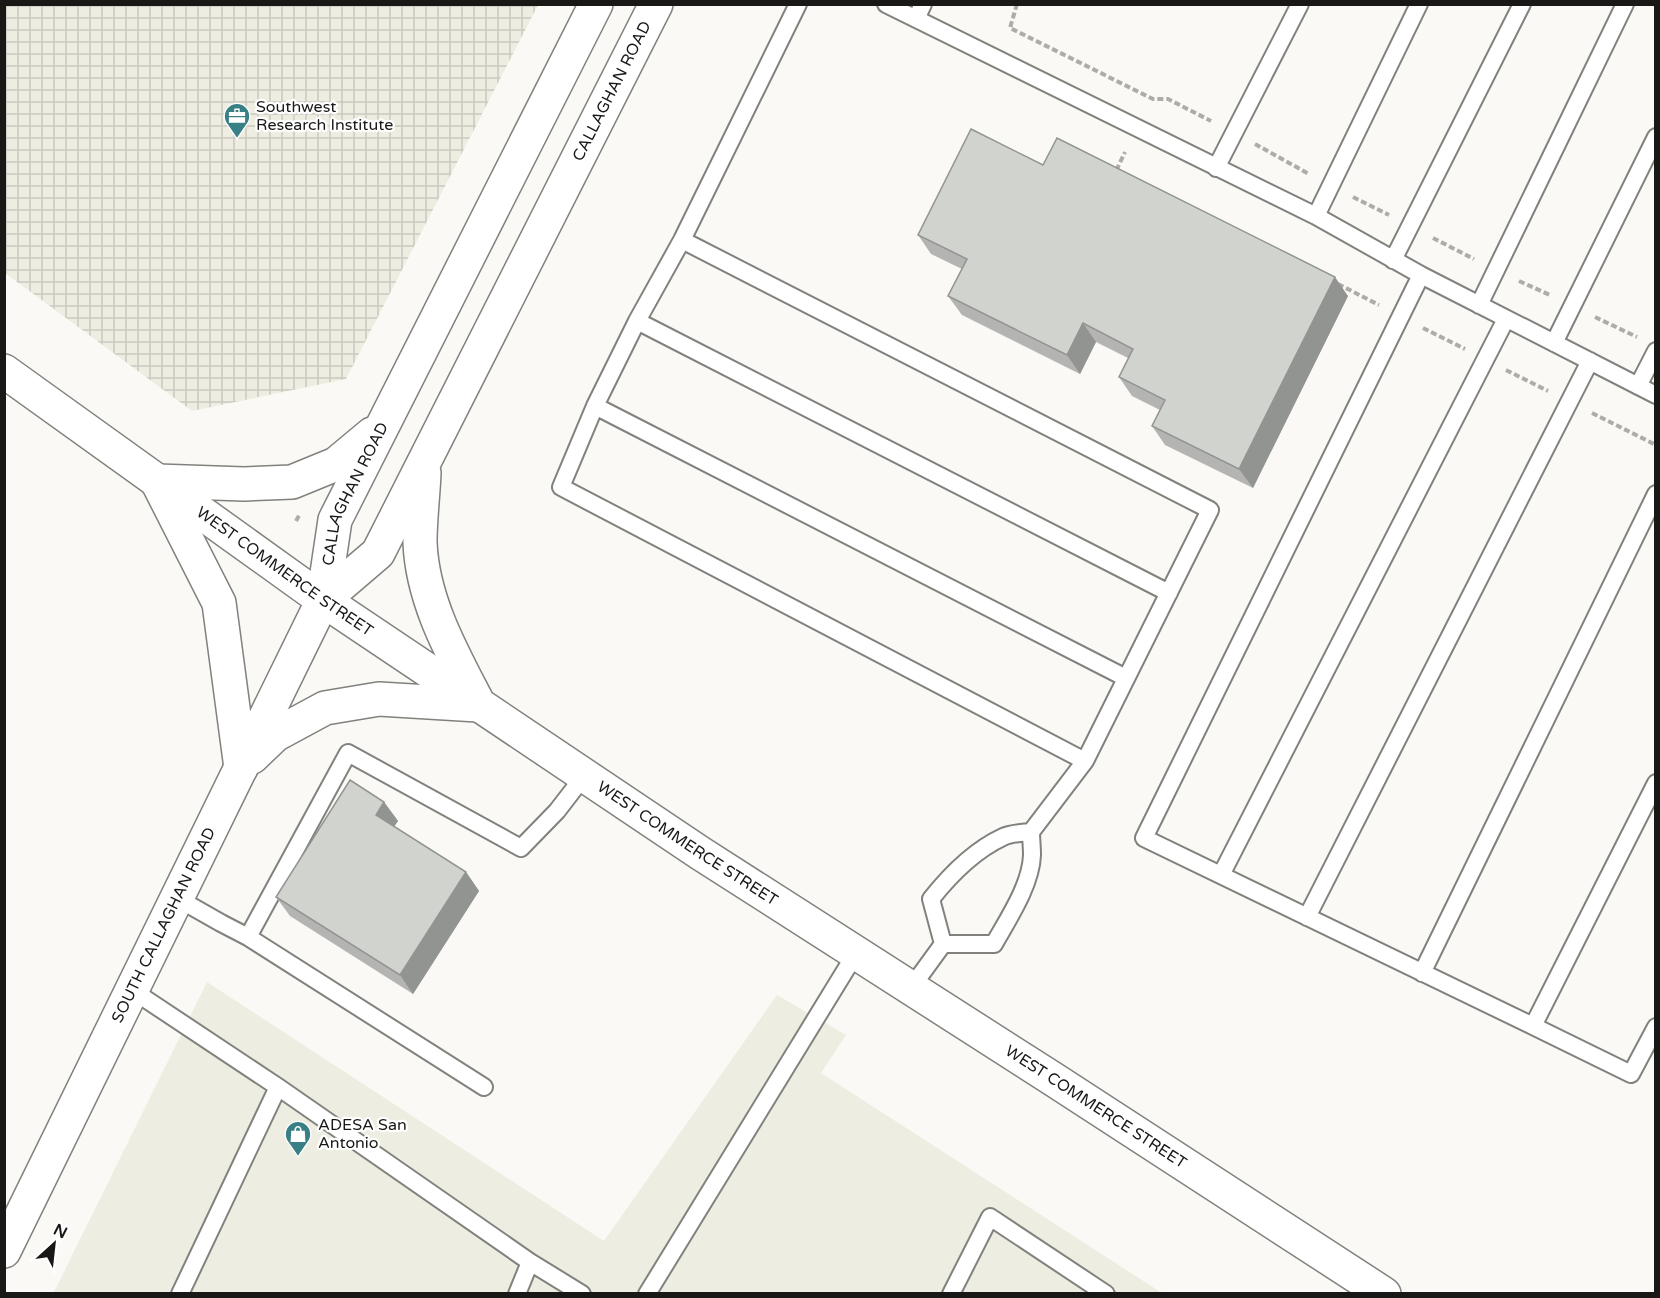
<svg xmlns="http://www.w3.org/2000/svg" width="1660" height="1298" viewBox="0 0 1660 1298" font-family="'Varela Round',sans-serif">
<style>
.built{fill:#eeede1}
.industrial{fill:url(#industrial-grid)}
.lines{fill:none;stroke-linecap:round;stroke-linejoin:round}
.service-casing{stroke:#81817d;stroke-width:20}
.secondary-casing{stroke:#81817d;stroke-width:36}
.path{stroke:#adaca9;stroke-width:4;stroke-dasharray:6 3;stroke-linecap:butt}
.service{stroke:#fff;stroke-width:16}
.secondary{stroke:#fff;stroke-width:33}
.wall{fill:#b4b5b2}
.shaded-wall{fill:#929491}
.building{fill:#d1d3cf;stroke:#929491;stroke-width:1.5}
.labels{text-anchor:middle;dominant-baseline:central;stroke-width:4.5;stroke-linejoin:round;paint-order:stroke}
.street-label{font-size:16px;fill:#191817;stroke:#fff}
.poi-label{font-size:16px;fill:#191817;stroke:#fff;text-anchor:start}
</style>
<defs>
<pattern id="industrial-grid" width="8" height="8" patternUnits="userSpaceOnUse" patternTransform="scale(1.5)"><rect width="8" height="8" fill="#eeede1"/><path d="M0 4h8M4 0v8" fill="none" stroke="#cccac0"/></pattern>
</defs>
<rect width="100%" height="100%" fill="#faf9f5"/>
<path class="built" d="M207,982L604,1241L777,995L846,1035L821,1073L1162,1293L53,1294Z"/>
<path class="industrial" d="M5,4H538V5L346,379L192,411L5,273Z"/>
<g class="lines">
<g class="service-casing">
<path id="service" d="M886,4L1316,216L1421,275L1656,395
M916,19L923,4
M1216,168L1300,4
M1316,216L1419,4
M682,240L1210,510L1085,761L561,487L595,406L637,321L682,240L798,4
M1393,260L1522,4
M1421,275L1144,838L1533,1026L1656,783
M1479,305L1625,4
M637,321L1169,593
M1554,343L1656,137
M1638,386L1656,351
M595,406L1126,678
M1031,832C1031,839 1032,847 1032,855C1031,885 1008,919 994,944H943L931,899C950,875 975,850 1003,837C1011,833 1022,833 1031,832Z
M1031,832L1085,761
M1221,875L1506,319
M177,898L221,923L248,937L348,753L521,848L557,811L584,776
M1307,917L1590,361
M248,937L484,1087
M1422,973L1656,494
M911,988L943,944
M132,990L278,1087L530,1262L582,1294
M1533,1026L1631,1074L1656,1027
M180,1294L278,1087
M517,1294L530,1262
M647,1294L856,953
M951,1294L990,1217L1106,1294"/>
</g>
<g class="secondary-casing">
<g id="secondary">
<path id="s1" d="M4,371L323,600L700,853L1053,1079L1384,1294"/>
<path d="M424,473C423,496 420,519 420,542C422,599 451,651 477,701"/>
<path id="s2" d="M323,600L378,553L656,4"/>
<path d="M252,757L275,735L325,708L379,699L478,705"/>
<path d="M241,768L219,603L157,481L244,484L292,482L336,464L372,434"/>
<path id="s3" d="M4,1251L323,600L335,520L596,4"/>
</g>
</g>
<path class="path" d="M1017,4L1010,28L1153,99H1168L1211,121
M1255,144L1309,174
M1118,170L1117,169L1125,152
M1353,197L1389,215
M1433,238L1474,259
M1519,281L1550,295
M1338,284L1379,305
M1595,317L1637,337
M1423,328L1465,349
M1506,370L1548,391
M1592,413L1656,445
M296,521L300,514"/>
<use href="#service" class="service"/>
<use href="#secondary" class="secondary"/>
</g>
<path class="wall" d="M1043,165L1348,296L1253,488L1165,445L1152,426L1160,410L1132,396L1119,377L1128,358L1096,342L1080,374L962,315L948,296L962,269L931,254L918,235Z
M384,802L398,821L394,826L466,872L479,891L413,994L290,916L276,897Z"/>
<path class="shaded-wall" d="M1335,277L1348,296L1253,488L1239,469Z
M1083,323L1096,342L1080,374L1067,355Z
M384,802L398,821L389,834L376,815Z
M466,872L479,891L413,994L400,975Z"/>
<path class="building" d="M971,129L1043,165L1057,138L1335,277L1239,469L1152,426L1165,400L1119,377L1133,349L1083,323L1067,355L948,296L967,259L918,235Z
M350,780L384,802L376,815L466,872L400,975L276,897Z"/>
<defs>
<g id="office-pin" transform="scale(1.35)"><path d="M0 17L-7.5 6A9.5 9.5 0 1 1 7.5 6Z" fill="#388086" stroke="#fff"/><path d="M-6-3h4V-5.5h4V-3h4V5H-6ZM-1-4.5V-3h2v-1.5ZM-6 0V1H6V0Z" fill="#fff"/></g>
<g id="shop-pin" transform="scale(1.35)"><path d="M0 17L-7.5 6A9.5 9.5 0 1 1 7.5 6Z" fill="#388086" stroke="#fff"/><path d="M-5-2.5h2.3a2.7 3.5 0 0 1 5.4 0H5L5.5 6h-11ZM-1.5-2.5h3a1.5 2.3 0 0 0-3 0Z" fill="#fff"/></g>
</defs>
<g fill-rule="evenodd">
<use href="#office-pin" x="237" y="116"/>
<use href="#shop-pin" x="298" y="1134"/>
</g>
<g class="labels">
<g class="street-label">
<text stroke="none"><textPath href="#s2" startOffset="590">CALLAGHAN ROAD</textPath></text>
<text stroke="none"><textPath href="#s3" startOffset="837">CALLAGHAN ROAD</textPath></text>
<text stroke="none"><textPath href="#s1" startOffset="345">WEST COMMERCE STREET</textPath></text>
<text stroke="none"><textPath href="#s1" startOffset="831">WEST COMMERCE STREET</textPath></text>
<text stroke="none"><textPath href="#s3" startOffset="363">SOUTH CALLAGHAN ROAD</textPath></text>
<text stroke="none"><textPath href="#s1" startOffset="1317">WEST COMMERCE STREET</textPath></text>
</g>
<g class="poi-label">
<text x="256" y="107">Southwest<tspan x="256" dy="18">Research Institute</tspan></text>
<text x="318" y="1125">ADESA San<tspan x="318" dy="18">Antonio</tspan></text>
</g>
</g>
<rect width="1660" height="1298" fill="none" stroke="#191817" stroke-width="12"/>
<g transform="translate(54 1244) rotate(27)" stroke="#ffffff" stroke-width="4.5" paint-order="stroke">
<path d="M0-4.5L10 22L0 15L-10 22Z" fill="#191817"/>
<text y="-9" font-size="16" font-weight="bold" text-anchor="middle" fill="#191817">N</text>
</g>
</svg>
